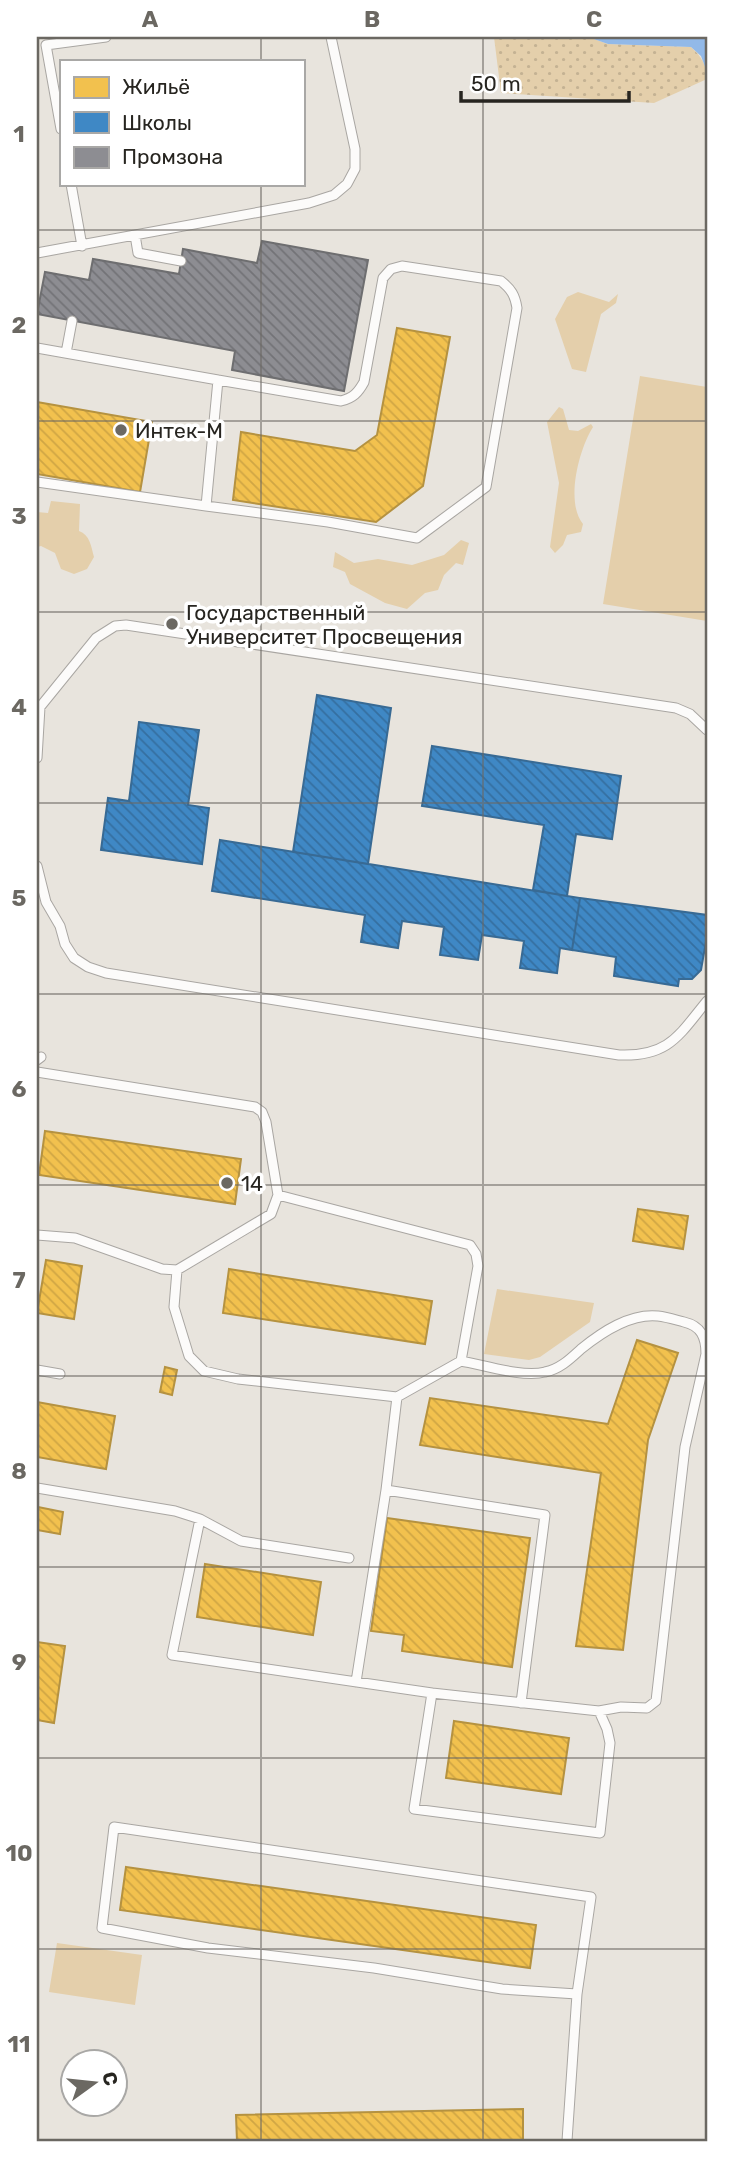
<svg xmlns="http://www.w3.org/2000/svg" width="744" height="2178" viewBox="0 0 744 2178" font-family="Rubik,sans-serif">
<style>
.grass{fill:url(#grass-dots)}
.green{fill:#e4cfab}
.water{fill:#92b9e8}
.homes{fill:url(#homes-back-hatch);stroke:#b59240;stroke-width:2}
.schools{fill:url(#schools-back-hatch);stroke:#386a94;stroke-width:2}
.industry{fill:url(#industry-back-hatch);stroke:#6e6e70;stroke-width:2}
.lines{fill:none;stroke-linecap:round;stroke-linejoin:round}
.lane-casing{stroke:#a9a6a2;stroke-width:11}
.lane{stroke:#fcfbfa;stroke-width:9}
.grid{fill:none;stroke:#6b6862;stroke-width:2;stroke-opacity:0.55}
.poi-dot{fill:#6b6862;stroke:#fff;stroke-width:2.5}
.labels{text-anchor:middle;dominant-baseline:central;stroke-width:7;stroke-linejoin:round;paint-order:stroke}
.poi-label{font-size:21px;fill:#272520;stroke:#fff;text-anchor:start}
.neatline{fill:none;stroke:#6b6862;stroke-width:2.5}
.grid-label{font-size:23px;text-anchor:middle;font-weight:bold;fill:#6b6862}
</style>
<defs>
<pattern id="grass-dots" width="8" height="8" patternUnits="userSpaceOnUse" patternTransform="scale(1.75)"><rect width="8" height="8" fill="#e4cfab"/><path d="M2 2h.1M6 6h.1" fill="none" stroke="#c4b293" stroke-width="1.8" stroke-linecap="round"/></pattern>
<pattern id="homes-back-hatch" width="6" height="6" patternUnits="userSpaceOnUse" patternTransform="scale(1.75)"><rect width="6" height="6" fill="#f2c14e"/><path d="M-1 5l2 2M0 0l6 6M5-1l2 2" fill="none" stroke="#d0a644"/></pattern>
<pattern id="schools-back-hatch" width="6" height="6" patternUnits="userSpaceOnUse" patternTransform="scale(1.75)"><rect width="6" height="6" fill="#3f88c5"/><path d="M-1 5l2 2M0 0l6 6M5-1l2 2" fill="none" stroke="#356fa0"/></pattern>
<pattern id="industry-back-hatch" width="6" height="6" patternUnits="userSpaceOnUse" patternTransform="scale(1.75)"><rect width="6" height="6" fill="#8d8d92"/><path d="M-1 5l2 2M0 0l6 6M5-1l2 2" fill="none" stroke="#737377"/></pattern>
</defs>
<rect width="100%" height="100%" fill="#e8e4dd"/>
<path class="grass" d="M494,37H588L608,44L691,47C701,56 707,65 707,79L654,103L501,93Z"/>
<path class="green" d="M578,292L609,302L618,294L616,303L601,314L586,372L572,369L555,319L567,297Z
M640,376L707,387V621L603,604Z
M559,407L563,409L569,430L578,431L591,424L593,427C579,449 565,502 583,524L581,532L567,535L563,545L555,553L550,547L559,483L547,422Z
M51,501L80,504L79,531C90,535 91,546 94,557L87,569L74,574L61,569L55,553L41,546L37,547V512L48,513Z
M461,540L469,543L463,565L456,563L444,575L438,590L425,593L407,609L385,603L350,584L345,572L333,567L335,552L354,563L378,559L412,565L444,555Z
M497,1289L594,1303L590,1322L540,1357L529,1360L484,1354Z
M57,1943L142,1955L135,2005L49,1992Z"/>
<path class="water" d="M588,37H707V72L701,56L691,47L608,44Z"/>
<path class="homes" d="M397,328L450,337L423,486L376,522L233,500L241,432L355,451L377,435Z
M37,402L152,422L140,492L37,474Z
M45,1131L241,1159L235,1204L39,1175Z
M638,1209L688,1216L683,1249L633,1241Z
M46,1260L82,1266L74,1319L37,1313Z
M229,1269L432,1301L425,1344L223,1313Z
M637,1340L678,1353L648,1440L623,1650L576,1646L601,1473L420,1445L430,1398L608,1424Z
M165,1367L177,1370L172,1395L160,1392Z
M37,1402L115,1416L106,1469L37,1457Z
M38,1507L63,1512L60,1534L37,1530Z
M387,1518L530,1538L512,1667L402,1651L404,1635L371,1631Z
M205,1564L321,1582L313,1635L197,1617Z
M37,1642L65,1646L54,1723L37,1720Z
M454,1721L569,1738L561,1794L446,1778Z
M126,1867L536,1925L530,1968L120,1910Z
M523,2109V2141H237L236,2115Z"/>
<path class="schools" d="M317,695L391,708L368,864L293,852Z
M139,722L199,730L188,805L209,808L202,864L101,850L108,798L129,801Z
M432,746L621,776L612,839L576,834L567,896L533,890L544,825L422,806Z
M220,840L580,898L572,950L560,948L557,973L520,968L524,941L482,935L478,960L440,955L444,927L402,921L398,948L361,942L365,915L212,891Z
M580,898L707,915V936L701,970L692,979H679L678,986L614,976L616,957L572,950Z"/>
<path class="industry" d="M262,241L368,260L344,391L232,370L235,351L37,314L45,272L89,280L93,259L179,274L183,249L257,263Z"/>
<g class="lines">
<g class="lane-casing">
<path id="lane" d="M61,129L46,45L106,37
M71,184L82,246
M135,235L138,253L181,261
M37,253L309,203L334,195L347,184L355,169V149L331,37
M37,348L218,380L206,506L37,482
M66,353L72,321
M206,506L328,522L417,538L486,487L517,308C515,295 511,289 501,281L402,266L391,269L383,278L364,382C358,393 353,398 341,401L218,380
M37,758L40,707L96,638L115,626L126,625L676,708L690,714L707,730
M37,866L46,902L60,926L65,944L74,958L88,967L106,973L619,1055C669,1057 679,1035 707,1001
M37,1060L41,1057
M37,1072L255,1107L262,1112L266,1122L278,1195L271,1214L177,1270L162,1269L75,1238L37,1235
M278,1195L470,1245L476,1254L478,1266L461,1361
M177,1270L174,1307L189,1356L204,1371L238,1379L397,1397
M37,1370L60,1374
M37,1488L175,1511L200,1519L172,1655L432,1693L414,1809L600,1833L610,1743L607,1729L599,1711
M200,1519L241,1541L349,1558
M356,1682L386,1490
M432,1693L599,1711L621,1707L647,1708L656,1701L685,1447L706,1354C706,1337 701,1326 684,1322C676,1320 667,1317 658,1316C630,1313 602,1332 581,1349C570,1359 560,1369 545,1372C523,1378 484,1365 461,1361L397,1397L386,1490L545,1515L521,1703
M567,2141L577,1994L591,1897L114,1827L102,1928L208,1948L374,1968L502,1989L577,1994"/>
</g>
<use href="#lane" class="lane"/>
</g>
<path class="grid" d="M261,37V61M483,37V2141M261,184V2141M37,230H707M37,421H707M37,612H707M37,803H707M37,994H707M37,1185H707M37,1376H707M37,1567H707M37,1758H707M37,1949H707"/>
<g class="poi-dot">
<circle cx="121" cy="430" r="7"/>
<circle cx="172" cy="624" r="7"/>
<circle cx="227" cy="1183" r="7"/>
</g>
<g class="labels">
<g class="poi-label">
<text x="135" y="430">Интек-М</text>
<text x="186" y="612">Государственный<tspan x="186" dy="24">Университет Просвещения</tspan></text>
<text x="241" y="1183">14</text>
</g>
</g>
<rect width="744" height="2178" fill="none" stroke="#ffffff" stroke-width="77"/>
<rect x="60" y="60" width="245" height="126" fill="#ffffff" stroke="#a9a8a6" stroke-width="2"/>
<rect x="74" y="77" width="35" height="21" fill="#f2c14e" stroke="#a9a8a6" stroke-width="2"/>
<text x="122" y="94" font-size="21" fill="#272520">Жильё</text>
<rect x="74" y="112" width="35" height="21" fill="#3f88c5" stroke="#a9a8a6" stroke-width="2"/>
<text x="122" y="130" font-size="21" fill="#272520">Школы</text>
<rect x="74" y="147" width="35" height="21" fill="#8d8d92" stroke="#a9a8a6" stroke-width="2"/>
<text x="122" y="164" font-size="21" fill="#272520">Промзона</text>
<g transform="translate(94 2083) rotate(75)"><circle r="33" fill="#ffffff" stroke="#a9a8a6" stroke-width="2"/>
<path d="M0-5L12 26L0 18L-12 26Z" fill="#6b6862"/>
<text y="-10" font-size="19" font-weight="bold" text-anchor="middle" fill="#272520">С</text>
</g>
<path d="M461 91v10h168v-10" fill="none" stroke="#272520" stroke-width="3.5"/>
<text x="471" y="91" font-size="21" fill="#272520" stroke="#ffffff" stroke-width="5" paint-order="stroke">50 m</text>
<rect x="38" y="38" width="668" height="2102" class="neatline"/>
<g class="grid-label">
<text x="150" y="27">A</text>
<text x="372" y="27">B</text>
<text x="594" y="27">C</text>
<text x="19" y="142">1</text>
<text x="19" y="333">2</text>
<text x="19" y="524">3</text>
<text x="19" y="715">4</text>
<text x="19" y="906">5</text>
<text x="19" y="1097">6</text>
<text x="19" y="1288">7</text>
<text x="19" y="1479">8</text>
<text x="19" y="1670">9</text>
<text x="19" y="1861">10</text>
<text x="19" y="2052">11</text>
</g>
</svg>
